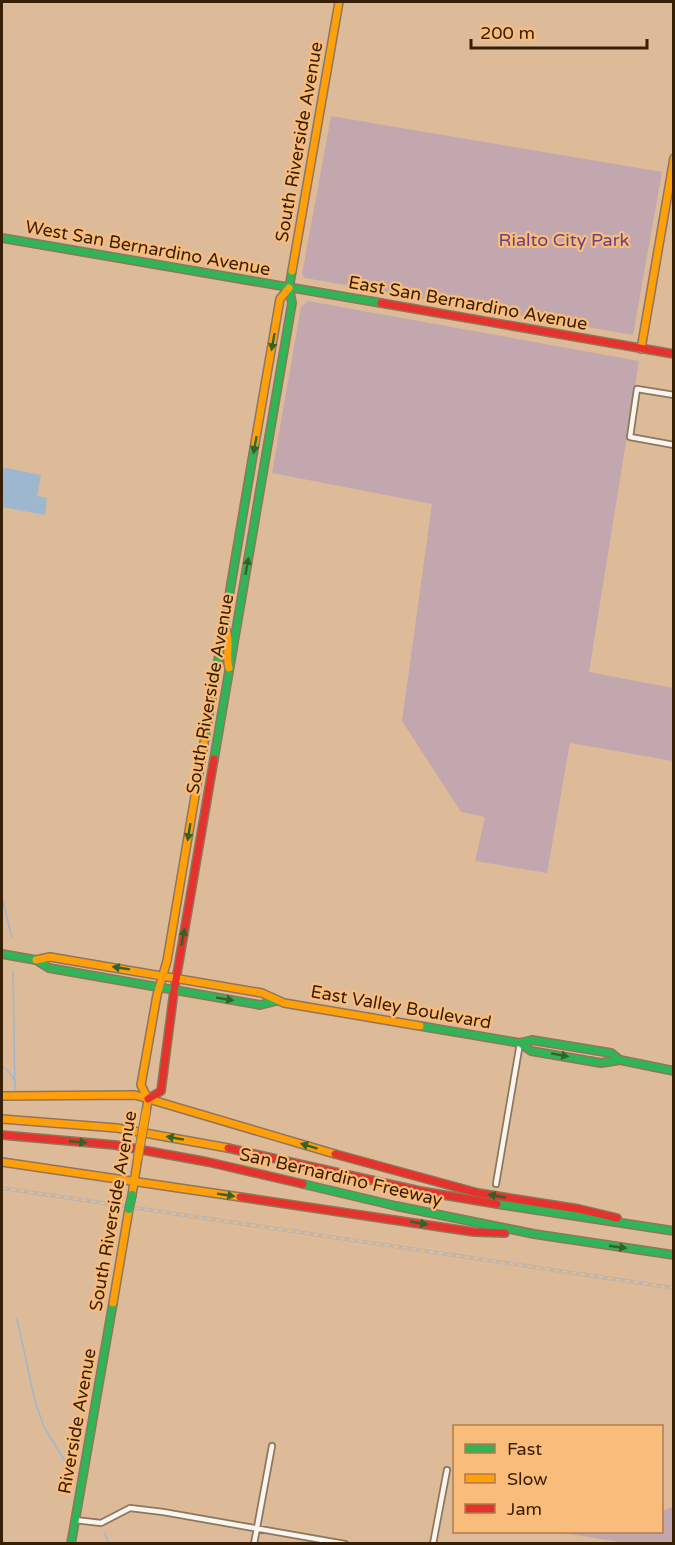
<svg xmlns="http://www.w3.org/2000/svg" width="675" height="1545" viewBox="0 0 675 1545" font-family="'Varela Round',sans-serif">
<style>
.green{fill:#c2a8ae}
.water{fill:#9db8ce}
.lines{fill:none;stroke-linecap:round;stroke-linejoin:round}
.stream{stroke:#9db8ce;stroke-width:1.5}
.street-casing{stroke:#8e765c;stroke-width:8}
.fast-casing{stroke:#8e765c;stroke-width:10}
.slow-casing{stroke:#8e765c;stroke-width:10}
.jam-casing{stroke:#8e765c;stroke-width:10}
.street{stroke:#faf5f0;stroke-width:4.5}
.fast{stroke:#30b455;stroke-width:7}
.slow{stroke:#ff9f0a;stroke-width:7}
.jam{stroke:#e5322d;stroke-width:7}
.rail-casing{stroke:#beb5ac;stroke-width:4}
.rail{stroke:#fabc7b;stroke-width:1.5;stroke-dasharray:4.5;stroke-linecap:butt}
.fast-bridge-casing{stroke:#8e765c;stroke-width:10;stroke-linecap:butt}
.slow-bridge-casing{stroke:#8e765c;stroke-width:10;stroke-linecap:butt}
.fast-bridge{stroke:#30b455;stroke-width:8}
.slow-bridge{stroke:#ff9f0a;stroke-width:8}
.oneway{fill:#346228}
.labels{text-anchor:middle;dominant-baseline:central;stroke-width:4.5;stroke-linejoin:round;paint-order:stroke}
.street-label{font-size:18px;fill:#371f03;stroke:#fabc7b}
.park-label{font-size:18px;fill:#674289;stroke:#fabc7b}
</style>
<rect width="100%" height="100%" fill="#ddbb98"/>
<path class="green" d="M331,116L662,172L633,335L305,278L302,274Z
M308,301L639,361L589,672L673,688V761L570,743L547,873L475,861L485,817L461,812L402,721L432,504L272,473L301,307Z
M673,1507V1543H626L556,1532H662V1511Z"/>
<path class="water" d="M2,467L41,475L37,496L47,498L45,515L2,507Z"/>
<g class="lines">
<path class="stream" d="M2,897L12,938
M13,971L15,1093
M2,1066L10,1073L15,1081
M17,1319L35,1401L44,1427L67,1464
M104,1533L110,1544"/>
<g class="street-casing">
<path id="street" d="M674,395L637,389L630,437L674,445
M496,1184L520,1043
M75,1520L101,1523L130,1508L163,1512L345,1544
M254,1544L272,1446
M433,1544L447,1470"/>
</g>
<g class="fast-casing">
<path id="fast" d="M2,238L381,303
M204,743L255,443
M214,759L292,303L289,288L292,271
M2,954L36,960L49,968L260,1005L276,1001
M420,1026L520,1043L532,1040L611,1053L620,1060L674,1071
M520,1043L531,1051L601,1063L620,1060
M303,1184L396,1206L534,1234L674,1255
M497,1204L674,1231
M71,1544L113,1303"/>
</g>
<g class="slow-casing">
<path id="slow" d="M292,271L339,2
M641,349L674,158
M255,443L280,299L289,288
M224,627C232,638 225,655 229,668
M36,960L50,957L262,993L284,1003L420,1026
M2,1096L135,1095L335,1154
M146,1112L148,1099L141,1085L157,995L167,961L204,743
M2,1119L117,1128L228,1148
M2,1162L240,1197
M132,1195L138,1157
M113,1303L129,1209"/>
</g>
<g class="jam-casing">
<path id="jam" d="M381,303L674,354
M148,1099L161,1091L174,991L214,759
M2,1135L115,1145L208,1162L303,1184
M228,1148L420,1191L497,1204
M335,1154L478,1193L579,1209L617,1218
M240,1197L474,1232L505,1233"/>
</g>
<use href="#street" class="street"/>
<use href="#fast" class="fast"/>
<use href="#slow" class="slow"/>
<use href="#jam" class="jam"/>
<g class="rail-casing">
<path id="rail" d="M2,1188L674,1288"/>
</g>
<use href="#rail" class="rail"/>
<g class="fast-bridge-casing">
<path id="fast-bridge" d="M129,1209L132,1195"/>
</g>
<g class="slow-bridge-casing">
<path id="slow-bridge" d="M138,1157L146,1112"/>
</g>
<use href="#fast-bridge" class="fast-bridge"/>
<use href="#slow-bridge" class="slow-bridge"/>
</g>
<defs><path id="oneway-solid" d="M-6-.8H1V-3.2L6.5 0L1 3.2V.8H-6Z" transform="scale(1.5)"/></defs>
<g class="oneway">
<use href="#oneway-solid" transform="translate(273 342) rotate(100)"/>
<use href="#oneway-solid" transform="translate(255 445) rotate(100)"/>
<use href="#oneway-solid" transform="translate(247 566) rotate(-80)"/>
<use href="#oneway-solid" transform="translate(189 832) rotate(99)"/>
<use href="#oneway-solid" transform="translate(183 937) rotate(-80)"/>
<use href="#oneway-solid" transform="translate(121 968) rotate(-171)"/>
<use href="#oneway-solid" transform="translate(225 999) rotate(9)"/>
<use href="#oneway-solid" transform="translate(560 1055) rotate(10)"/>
<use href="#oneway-solid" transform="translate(175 1138) rotate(-170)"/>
<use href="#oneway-solid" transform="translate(78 1142) rotate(5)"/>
<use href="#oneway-solid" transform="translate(309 1146) rotate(-163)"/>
<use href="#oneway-solid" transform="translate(226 1195) rotate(9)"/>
<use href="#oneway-solid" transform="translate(497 1196) rotate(-170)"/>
<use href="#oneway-solid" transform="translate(419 1223) rotate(9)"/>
<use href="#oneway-solid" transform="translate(618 1247) rotate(8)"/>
</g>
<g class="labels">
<g class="street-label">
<text transform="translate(299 142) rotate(-80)">South Riverside Avenue</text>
<text transform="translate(148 248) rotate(10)">West San Bernardino Avenue</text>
<text transform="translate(468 303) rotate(10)">East San Bernardino Avenue</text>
<text transform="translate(210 694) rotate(-80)">South Riverside Avenue</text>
<text transform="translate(401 1007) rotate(10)">East Valley Boulevard</text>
<text transform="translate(341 1177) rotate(13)">San Bernardino Freeway</text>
<text transform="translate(113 1211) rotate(-80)">South Riverside Avenue</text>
<text transform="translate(77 1421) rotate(-80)">Riverside Avenue</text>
</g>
<g class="park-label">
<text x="564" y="240">Rialto City Park</text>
</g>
</g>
<rect width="675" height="1545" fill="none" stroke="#371f03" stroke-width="6"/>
<rect x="453" y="1425" width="210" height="108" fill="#fabc7b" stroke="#ac7d4b" stroke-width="1.5"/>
<rect x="465" y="1444" width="30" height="9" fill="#30b455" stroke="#ac7d4b" stroke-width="1.5"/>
<text x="507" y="1455" font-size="18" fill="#371f03">Fast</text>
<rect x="465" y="1474" width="30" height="9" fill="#ff9f0a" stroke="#ac7d4b" stroke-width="1.5"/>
<text x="507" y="1485" font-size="18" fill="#371f03">Slow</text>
<rect x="465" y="1504" width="30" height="9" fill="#e5322d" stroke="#ac7d4b" stroke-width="1.5"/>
<text x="507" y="1515" font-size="18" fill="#371f03">Jam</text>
<path d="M471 39v9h176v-9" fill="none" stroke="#371f03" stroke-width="3"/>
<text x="480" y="39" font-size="18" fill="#371f03" stroke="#fabc7b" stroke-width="4.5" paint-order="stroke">200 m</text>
</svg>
